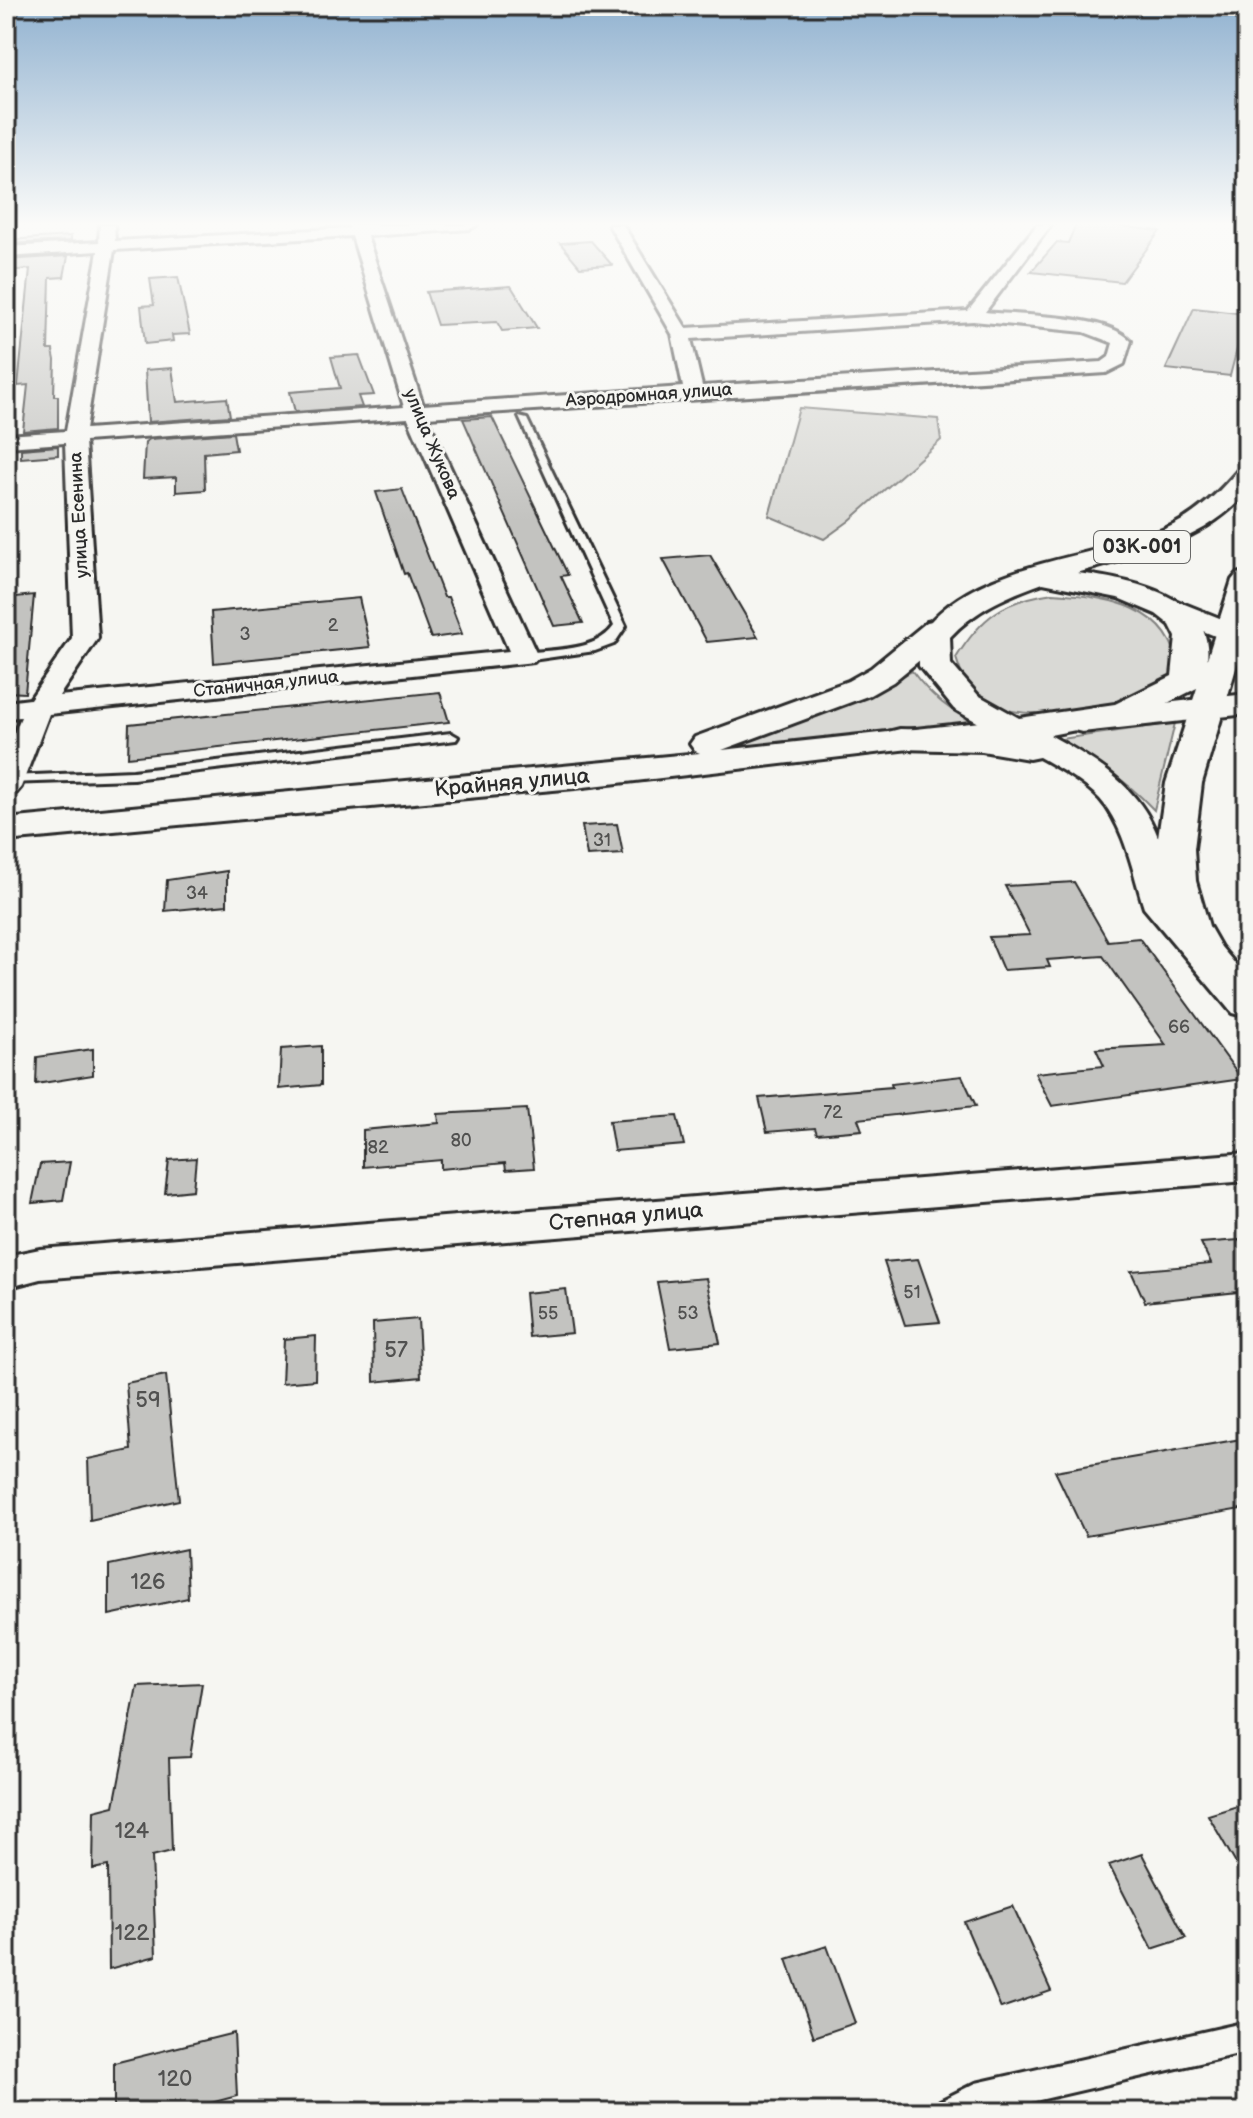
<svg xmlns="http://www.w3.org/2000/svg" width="1253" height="2118" viewBox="0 0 1253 2118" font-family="'Balsamiq Sans',sans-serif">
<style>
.green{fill:#d9d9d5;stroke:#828280;stroke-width:2}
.building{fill:#c3c3c0;stroke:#2b2b2b;stroke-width:2}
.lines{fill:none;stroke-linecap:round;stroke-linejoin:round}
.service-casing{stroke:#2b2b2b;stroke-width:6}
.minor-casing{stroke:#2b2b2b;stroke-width:6}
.tertiary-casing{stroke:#2b2b2b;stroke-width:6}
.secondary-casing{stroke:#2b2b2b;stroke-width:6}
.primary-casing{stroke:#2b2b2b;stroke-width:6}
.service{fill:#f6f6f2;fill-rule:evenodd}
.minor{fill:#f6f6f2;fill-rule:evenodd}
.tertiary{fill:#f6f6f2;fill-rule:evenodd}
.secondary{fill:#f6f6f2;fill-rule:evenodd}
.primary{fill:#f6f6f2;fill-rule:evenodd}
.labels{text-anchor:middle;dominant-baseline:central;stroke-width:6;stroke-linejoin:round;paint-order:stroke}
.far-street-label{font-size:18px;fill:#2b2b2b;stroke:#f6f6f2}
.number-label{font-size:18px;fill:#515150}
.shield{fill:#f6f6f2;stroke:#686867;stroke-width:2}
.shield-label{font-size:20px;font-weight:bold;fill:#2b2b2b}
.street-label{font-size:22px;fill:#2b2b2b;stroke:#f6f6f2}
.near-number-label{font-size:22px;fill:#515150}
</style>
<rect width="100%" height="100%" fill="#f6f6f2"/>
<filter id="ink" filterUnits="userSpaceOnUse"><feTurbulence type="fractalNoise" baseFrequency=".0125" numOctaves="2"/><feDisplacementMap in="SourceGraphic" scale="16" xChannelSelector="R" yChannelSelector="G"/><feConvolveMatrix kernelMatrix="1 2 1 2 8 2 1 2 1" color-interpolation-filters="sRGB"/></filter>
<g filter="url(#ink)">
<path class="green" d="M799,408L938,419L941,440L849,521L824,539L769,516Z
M1053,593C1105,596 1174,606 1178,671C1163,686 1140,701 1120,705C1083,714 1006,722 975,696C965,687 960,670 956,658C981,617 1004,600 1053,593Z
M912,671C931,697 951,711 980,727L676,761L847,705Z
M1175,723L1154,810C1120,774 1093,758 1047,741Z"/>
<path class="building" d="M1076,224H1102L1160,231L1122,282L1031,272L1057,242L1068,243Z
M71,236V241L6,244V240Z
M591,241L612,265L580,267L560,243Z
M68,256L64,277L50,278L48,350H53L55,360L54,396H58V428L23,431L28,385L18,386L30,269L6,271V260Z
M178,277L190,334L172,335L173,341L145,344L141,306L154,305L150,279Z
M511,286L537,328L502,331L497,322L437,325L426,292Z
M1194,308L1246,314L1230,376L1166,369Z
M359,355L374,395L358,396L362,407L295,412L290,392L340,388L331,357Z
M172,368L177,402L227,398L230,416L148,422L145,370Z
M492,417L568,575L561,576L583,623L554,626L463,419Z
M233,433L236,450L204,453L205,490L176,492V477L143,479L145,442L150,439Z
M58,446V455L21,458V449Z
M402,489L444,597H448L462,634L431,638L407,573L404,574L376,492Z
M710,555L758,637L707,642L663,559Z
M34,595L25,693L6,692V598Z
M359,598L370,647L214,663L211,612Z
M440,692L449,722L128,757L129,724Z
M617,824L623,854L587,856L582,826Z
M227,871V905L165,911L167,880Z
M1074,882L1108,941L1139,938L1242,1079L1052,1106L1035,1073L1104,1066L1096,1049L1166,1045L1103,956L1047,960L1050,967L1003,970L989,937L1030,935L1005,886Z
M321,1046V1085L279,1089L281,1049Z
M93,1049V1075L36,1084L37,1057Z
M962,1076L976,1106L858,1119L862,1130L817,1134L815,1128L767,1132L759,1098L892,1087L891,1084Z
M527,1109L534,1168L506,1170L505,1163L441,1169V1160L363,1167V1130L439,1123L438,1114Z
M677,1116L684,1145L614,1151L609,1121Z
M196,1158L193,1190L165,1193L169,1160Z
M70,1162L63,1200L32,1203L40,1164Z
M1239,1240L1247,1254V1291L1145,1302L1131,1271L1211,1264L1201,1243Z
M918,1259L940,1322L905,1325L884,1262Z
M706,1278L720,1343L670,1348L657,1282Z
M566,1289L572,1333L529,1337L525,1293Z
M418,1319L421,1377L374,1382L373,1323Z
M316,1336L315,1380L282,1383L284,1339Z
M166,1375L179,1500L90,1520L88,1459L131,1450L126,1383Z
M1247,1438V1508L1086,1536L1055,1471Z
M186,1549L188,1598L109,1615V1565Z
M202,1683L190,1757L169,1758L172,1851L152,1856L156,1956L109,1969L108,1866L93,1869L94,1811L114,1806L137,1686Z
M1247,1803V1883L1208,1815Z
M1142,1854L1186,1938L1152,1949L1109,1865Z
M1013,1906L1051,1991L1001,2008L964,1922Z
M827,1946L855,2023L814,2037L787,1959Z
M234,2033L237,2096L177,2112H114V2063Z"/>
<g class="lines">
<g class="service-casing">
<path id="service" d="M519,417L527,419L626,626L614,644L595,651L525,661L519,657L525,653C554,649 596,652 614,626Z
M451,733L458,737L456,740L133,779L6,783V777L10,776L133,771Z
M1247,2022V2052L987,2112H935L940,2101L976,2083Z"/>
</g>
<g class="minor-casing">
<path id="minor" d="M100,225H114L115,241L349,228V225H477L470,229L367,236L423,405L683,387L672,334L609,225H623L686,328L968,311L1037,225H1051L985,312C1021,316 1107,314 1131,341L1124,364L1106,373L427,417L538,657L534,662L49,714L21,787L16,793L6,796V752L21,717L6,718V702L30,699L72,638L65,443L6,447V435L66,431L98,251L6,257V247L99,242ZM352,236L404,407L86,429L114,250ZM973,321L1084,332L1113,343L1109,357L1102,362L702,386L691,339ZM408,418L509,651L59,696L98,638L85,441Z
M1247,1153V1181L40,1279L6,1288V1256L40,1249Z"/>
</g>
<g class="tertiary-casing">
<path id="tertiary" d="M1142,587L1247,629V649L1132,602L1127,596L1132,590Z
M1247,694V714L1082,732L1070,729L1065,722L1070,715L1082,712Z"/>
</g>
<g class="secondary-casing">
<path id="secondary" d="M938,620L949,622L953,629L949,636L893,682L870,695L722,750L1017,718L1029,721L1034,728L1029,735L575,788L6,841V819L700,753L695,751L690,744L695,737L848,681L871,668L927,622Z"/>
</g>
<g class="primary-casing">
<path id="primary" d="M1247,467V492C1202,544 1140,554 1077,573C1125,579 1215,594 1207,659L1232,580L1237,574L1247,571V631L1202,783L1194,849L1196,881L1209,926L1221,947L1247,978V1017L1232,1013L1144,908C1133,873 1125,827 1100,799C1084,782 1060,769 1039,757L1029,759L982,751L900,749L888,746L883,739L888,732L900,729L995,732L954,709L919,666V636C970,562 1085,561 1162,530C1193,518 1217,495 1238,470ZM1043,583L1118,598L1156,614L1170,625L1176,637L1172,676L1115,704L1019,718L978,695L951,664L950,637C976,609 1007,596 1043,583ZM1197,688L1166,783L1158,837C1139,786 1095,760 1050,735L1138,718Z"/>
</g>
<use href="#service" class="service"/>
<use href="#minor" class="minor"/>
<use href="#tertiary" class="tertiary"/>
<use href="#secondary" class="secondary"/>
<use href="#primary" class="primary"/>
</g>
</g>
<linearGradient id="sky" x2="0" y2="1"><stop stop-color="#91b2d0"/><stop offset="0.43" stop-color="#fbfbf9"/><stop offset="1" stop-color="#fbfbf9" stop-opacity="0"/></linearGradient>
<rect width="1253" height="521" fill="url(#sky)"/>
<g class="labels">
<g class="far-street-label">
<text transform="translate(649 395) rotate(-4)">Аэродромная улица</text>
<text transform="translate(432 444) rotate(67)">улица Жукова</text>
<text transform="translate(79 515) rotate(-93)">улица Есенина</text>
<text transform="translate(266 684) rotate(-6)">Станичная улица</text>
</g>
<g class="number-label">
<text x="333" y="625">2</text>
<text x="245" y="634">3</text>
<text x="602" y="840">31</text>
<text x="197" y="893">34</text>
<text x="1179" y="1027">66</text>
<text x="833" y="1112">72</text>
<text x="461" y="1140">80</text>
<text x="378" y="1147">82</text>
<text x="912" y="1292">51</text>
<text x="548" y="1313">55</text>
<text x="688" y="1313">53</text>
</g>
<rect class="shield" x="1094" y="531" width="96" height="32" rx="6"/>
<g class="shield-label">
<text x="1142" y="547">03К-001</text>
</g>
<g class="street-label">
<text transform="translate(512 783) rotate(-5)">Крайняя улица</text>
<text transform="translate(626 1217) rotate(-5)">Степная улица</text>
</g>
<g class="near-number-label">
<text x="396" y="1350">57</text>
<text x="148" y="1400">59</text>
<text x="148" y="1582">126</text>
<text x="132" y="1831">124</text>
<text x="132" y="1933">122</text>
<text x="175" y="2079">120</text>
</g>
</g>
<rect width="1253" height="2118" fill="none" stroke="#f6f6f2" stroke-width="32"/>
<rect x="16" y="16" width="1221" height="2086" fill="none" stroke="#2b2b2b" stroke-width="3" filter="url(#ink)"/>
</svg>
